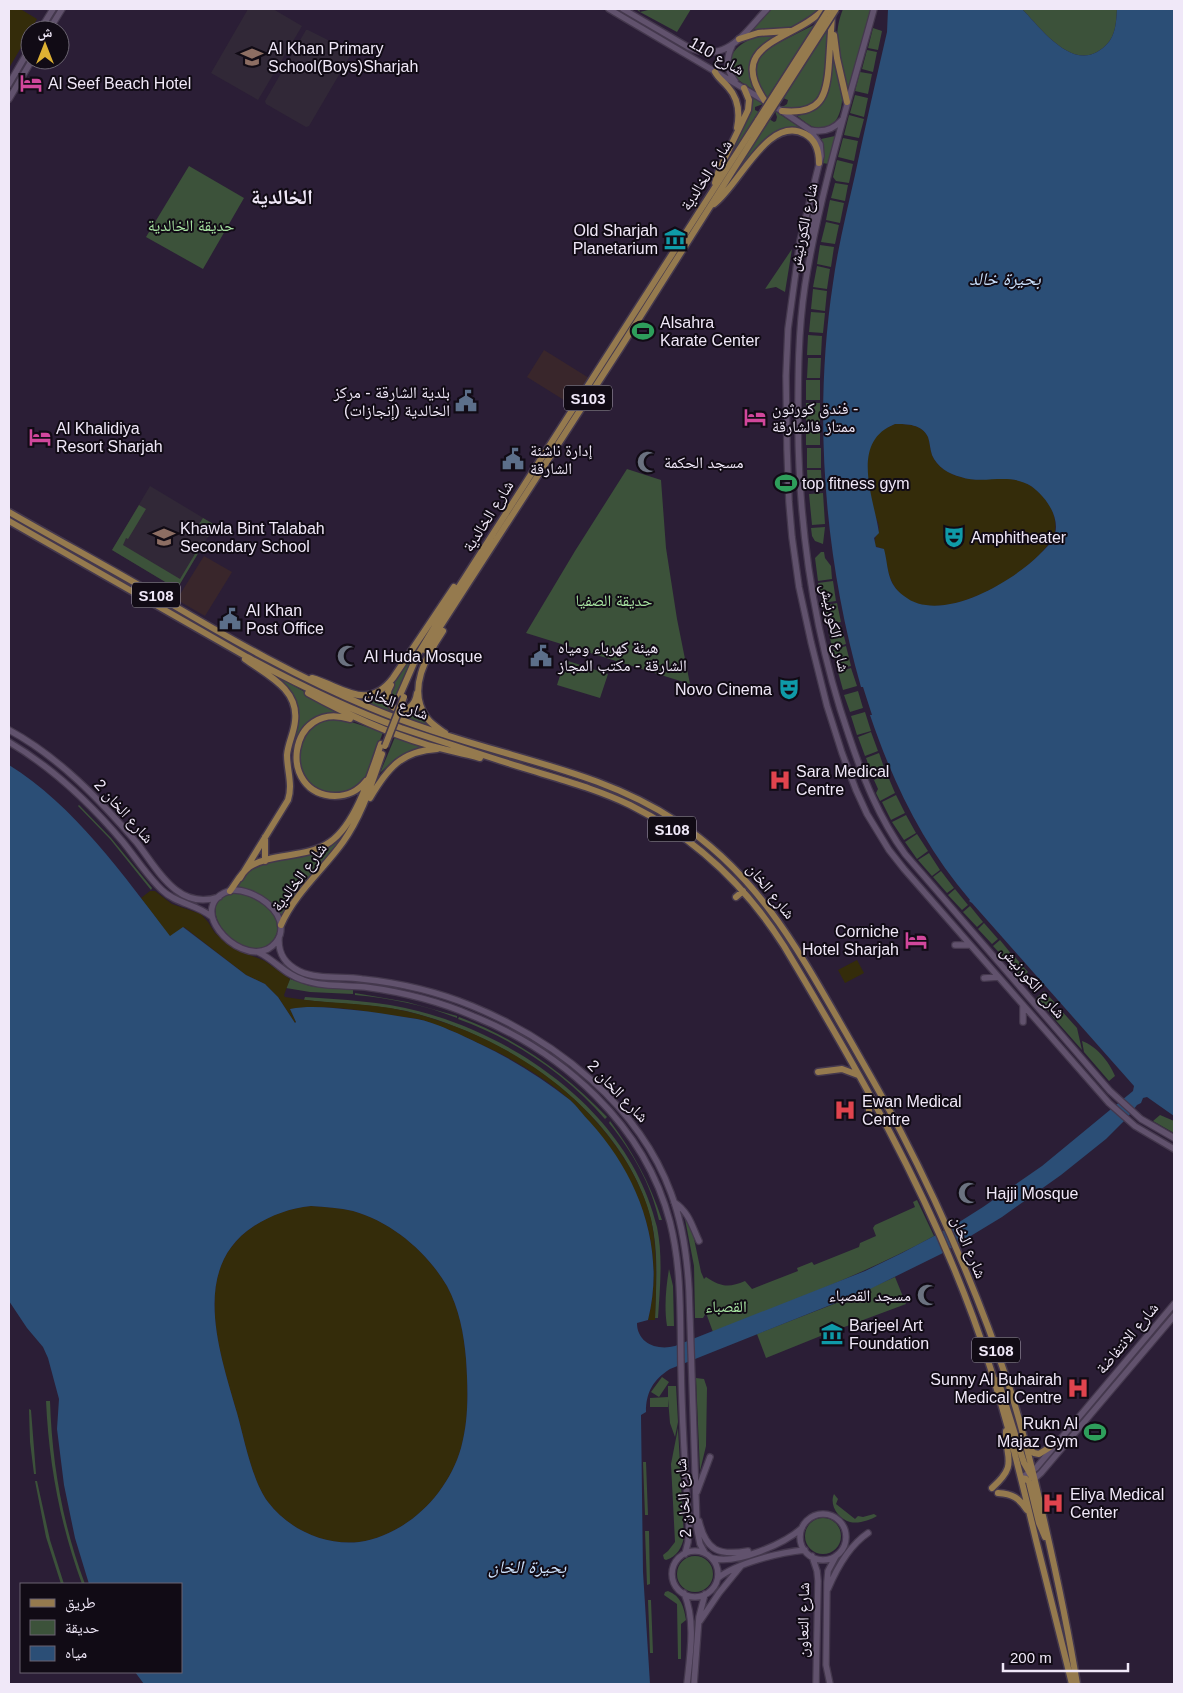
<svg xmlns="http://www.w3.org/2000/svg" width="1183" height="1693" viewBox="0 0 1183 1693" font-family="Arial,'Noto Naskh Arabic',sans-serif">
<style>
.commercial{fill:#39262b}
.education{fill:#312837}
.green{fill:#3c523a}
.sand{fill:#342c0a}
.water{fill:#2b4e76;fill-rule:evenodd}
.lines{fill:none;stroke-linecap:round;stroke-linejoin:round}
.secondary-casing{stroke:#44384d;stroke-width:8}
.primary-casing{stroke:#44384d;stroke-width:9}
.secondary{stroke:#61526d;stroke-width:5.5}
.primary{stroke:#957a4e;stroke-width:6}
.primary-bridge-casing{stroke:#44384d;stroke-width:9;stroke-linecap:butt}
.primary-bridge{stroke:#957a4e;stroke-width:6}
.labels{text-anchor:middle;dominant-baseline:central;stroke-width:4;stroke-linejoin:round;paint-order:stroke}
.shield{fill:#110b15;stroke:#ada6b4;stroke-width:1}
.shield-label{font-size:15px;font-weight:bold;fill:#f0e8f8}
.poi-label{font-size:16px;fill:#f0e8f8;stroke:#110b15;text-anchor:start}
.street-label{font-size:16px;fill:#f0e8f8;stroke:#110b15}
.park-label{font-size:16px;fill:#a8e5a2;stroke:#110b15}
.water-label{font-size:18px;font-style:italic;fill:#cce2fd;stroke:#110b15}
.district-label{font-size:21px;font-weight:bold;fill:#f0e8f8;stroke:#110b15}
</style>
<rect width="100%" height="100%" fill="#2b1e36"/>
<path class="commercial" d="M544,350L589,378L572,405L527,377Z
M204,556L232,572L205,616L179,601V596Z"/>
<path class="education" d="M248,9H273L302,26L258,100L211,73Z
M306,30H308L326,39L349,54L350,56L309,126L306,127L266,104L265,101Z
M150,486L215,525L177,589L112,550Z"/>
<path class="green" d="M636,9H639L640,12L652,9H691L677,32L640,12Z
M771,9H821C808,20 794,29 777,29C768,30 761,28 752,30Z
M843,9H871L848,89C840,59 831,39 843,9Z
M1022,9H1117C1116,27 1115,42 1097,52C1069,68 1039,26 1022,9Z
M816,24L767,98C751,85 753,64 766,49Z
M873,28L882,31L878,50L868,48Z
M826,32H827C826,57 831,96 805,107C797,110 786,109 778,106H784L787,104L788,100L783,98Z
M762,35L776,37C752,47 743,66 754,90C748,86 739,82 735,76C719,55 745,39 762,35Z
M867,50L877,52L873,72L862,69Z
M833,56C836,69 841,82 842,95C843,110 836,132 817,128C810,127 803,120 797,116C832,109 831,86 833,56Z
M860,72L872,74L868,94L855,91Z
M855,95L868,98L864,117L850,113Z
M752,96L763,104L755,107V110L759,112L718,177L751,109Z
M775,111L802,129C764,119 755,160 733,178L769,119L774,122L776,121L777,117Z
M849,115L864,119L859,138L844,135Z
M835,136L828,164L823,163L824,152L821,139Z
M843,138L858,141L854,161L838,157Z
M837,160L853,164L849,183L836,181L833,177Z
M189,166L244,198L203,269L146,237Z
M835,183L848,185L845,201L831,198Z
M830,200L844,203L840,223L826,220Z
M826,222L839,225L835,244L821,242Z
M820,245L834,247L831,267L817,264Z
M792,249L785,292L776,287L765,289Z
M817,266L830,269L827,289L813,287Z
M813,289L827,291L825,311L811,309Z
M811,312L825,313L823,333L809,332Z
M808,335L822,336L821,355H807Z
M808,358H821L820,378H807Z
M806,380H820V400H806Z
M806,403H820V423H806Z
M806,425H820V445H806Z
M807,448H821V468H807Z
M627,469L661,480L666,548L677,619L690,684L526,633L575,551Z
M807,470H821L822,490H808Z
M823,493L825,524L812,525L809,494Z
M139,505L146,509L128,539L126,538L123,545L180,579L201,544L203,545L177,589L112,550Z
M203,518L215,525L208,537L196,529Z
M825,527L823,544L815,541L812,536L811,528Z
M821,552H824L825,558L831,566L832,579L818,581L815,558Z
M833,581L836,601L822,603L818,583Z
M837,603L841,622L827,625L823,606Z
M841,625L846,644L832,648L828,628Z
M846,646L851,666L838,669L833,650Z
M410,659H411L393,704C383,692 403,670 410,659Z
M565,660L608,674L600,698L557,685Z
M851,668L857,686L843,690L838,672Z
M268,671L338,711V714C318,713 303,723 295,742H293C304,704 297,695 268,671Z
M858,691L863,708L850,712L844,695Z
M385,693L386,702L391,708L389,712L360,700L375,698Z
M416,705L421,715L430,727L402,717L404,712L411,710Z
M865,712L871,731L857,735L851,716Z
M329,719L348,721L383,732C378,745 370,772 362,782C357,787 352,790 346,792C302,805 276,737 329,719Z
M871,732L878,751L865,756L858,737Z
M395,737L422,746L421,749L395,759L380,773Z
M879,753L886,773L873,778L866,758Z
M887,774L895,793L880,801L876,793L878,789L874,780Z
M896,795L905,813L891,820L882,802Z
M79,805L111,838L152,888L151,890L110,839L78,806Z
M906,815L916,833L904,840L892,822Z
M353,817C346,843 323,861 307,881C297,892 289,904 281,916L257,894L236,887C241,880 247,872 255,868C276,855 306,860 329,847C340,839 346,828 353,817Z
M917,834L928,851L917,859L905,842Z
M929,853L940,870L932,876L918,860Z
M941,871L954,888L947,893L933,877Z
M955,889L968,905L962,910L948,895Z
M235,893C253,894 288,915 275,937C272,943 266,947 260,948C231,953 191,901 235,893Z
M970,906L983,922L977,927L963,912Z
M984,923L998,939L992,944L978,929Z
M1000,940L1013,956L1007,961L993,946Z
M1015,957L1028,972L1020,979L1008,963Z
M290,979L310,986L353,990V994L310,992L286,988Z
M1044,991L1058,1006L1050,1013L1036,998Z
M355,993L407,1002L457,1016V1018C425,1005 389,998 355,995Z
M305,997C343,1000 381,1001 418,1011C522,1038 631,1116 657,1227C663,1256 660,1288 658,1318H655C656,1286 659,1252 651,1220C625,1113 507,1035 406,1011C372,1004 338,1004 304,1000Z
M1059,1008L1077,1028L1082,1050L1051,1015Z
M459,1017C516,1038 565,1073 607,1117L605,1119C566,1074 514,1039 458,1019Z
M1082,1041C1096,1046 1109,1061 1115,1076L1109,1081L1084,1052Z
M1160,1115L1174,1121V1133L1153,1121Z
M610,1121C633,1152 650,1183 662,1220H659C651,1184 632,1151 609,1123Z
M917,1200L934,1236C863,1275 788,1302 713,1332L706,1313L703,1318H695L694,1266L685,1219L686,1218L693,1234L701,1272L704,1279L706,1277C721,1287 729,1288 745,1281L752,1289L798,1271L797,1268L812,1262L814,1265L859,1247L860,1243L876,1236L873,1228L875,1225L915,1207L913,1202Z
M669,1269L673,1286L674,1326H667C664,1307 666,1287 669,1269Z
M895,1277L906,1304L839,1329L840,1331L825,1337L823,1335L766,1358L757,1334L839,1302Z
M662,1377L669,1382L659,1397L651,1392Z
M696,1378L704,1379L707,1388L706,1446L700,1471Z
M668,1386H676L678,1422L675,1437L670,1423L668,1399V1407H650V1398L668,1397Z
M46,1401H50C52,1464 63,1526 85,1584H82C60,1524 49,1464 46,1401Z
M29,1409L31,1410L36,1474H34L30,1442Z
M678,1428L684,1537C682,1547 677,1557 666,1560L664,1559L663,1555L668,1551L675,1542L671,1464Z
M643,1462H646L648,1515H645Z
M35,1481H37L50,1540L64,1584H61L46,1537Z
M834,1494L838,1499L836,1504L855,1519L858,1516L863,1517L874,1514L877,1516C870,1520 859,1524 850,1522C838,1519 829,1505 834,1494Z
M805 1536a18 18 0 1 1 36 0a18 18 0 1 1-36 0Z
M645,1531H649L650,1584L647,1585Z
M677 1574a18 18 0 1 1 36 0a18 18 0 1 1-36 0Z
M668,1591C681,1596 684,1607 686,1620L681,1624V1659H678L677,1604L664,1595L665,1592Z
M648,1600H651L653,1653H650Z"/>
<path class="sand" d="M9,9L22,10L37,19L31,30H29L27,33L29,34L9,68Z
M895,424C907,424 922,424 928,437C930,443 930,449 932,455C937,466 946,472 957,476C982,485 1008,471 1031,486C1046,496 1060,516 1054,535C1052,542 1046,547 1041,553C1015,581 939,626 903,596C886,581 889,567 883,549L875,546C874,535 878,535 879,528C879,522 874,515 873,509C869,489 862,459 873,440C878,432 886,428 895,424Z
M150,891H155L172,904L201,914L208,922L215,933L225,942L240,951L265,961L290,979L284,995L285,997C325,1004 365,1002 405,1011C493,1032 579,1084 627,1163C637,1180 646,1199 651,1219C658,1252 656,1286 655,1320H648C667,1243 636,1172 584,1116C580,1111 576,1106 571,1101C548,1079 508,1056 478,1043C460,1034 437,1024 418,1019C405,1017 390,1015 377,1013C349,1008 318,1005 290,1009L296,1022L295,1023L278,997L265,984L246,975L184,927L170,937L141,898Z
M857,960L864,973L845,983L838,970Z
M311,1206C325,1207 340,1208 353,1211C392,1222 427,1252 447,1286C459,1308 464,1334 466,1359C468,1389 469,1419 461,1448C448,1494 407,1535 359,1542C325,1546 288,1529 268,1502C252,1481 244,1438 237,1413C220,1353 189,1268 254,1226C271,1215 290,1208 311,1206Z"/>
<path class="water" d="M888,9H1022C1039,26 1069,68 1097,52C1115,42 1116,27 1117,9H1174V1116L1147,1097L1143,1098L1141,1103L1137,1105L1127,1118L1106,1139L1061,1175L1002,1217L941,1254L868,1290L670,1369C653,1380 646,1392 646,1412L641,1415L643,1572L650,1684H144L135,1672H181V1584H89L75,1538L64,1485L57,1429L59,1399L48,1358L43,1347L27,1328L9,1301V765C73,804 125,877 170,936L183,927L246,975L265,984L278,997L295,1023L296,1022L290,1009C311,1005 332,1008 354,1010C375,1012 396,1016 417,1019C434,1022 464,1036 480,1044C512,1059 542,1078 570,1100C577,1106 583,1115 590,1122C639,1176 666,1248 648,1320L637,1323C637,1343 657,1351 675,1346L865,1271L902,1253L953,1226L983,1207L1042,1166L1133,1091L1134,1086L972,903L969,901L970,900C923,845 893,783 870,715H872L863,687H861C824,558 813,414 833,283C838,246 847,211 855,175C865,127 876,80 887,32ZM895,424C907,424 922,424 928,437C930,443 930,449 932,455C937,467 949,474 961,477C984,485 1009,472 1031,486C1045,496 1060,516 1055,534C1052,543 1045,549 1039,555C1012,582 940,625 904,596C886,583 889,568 884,549L876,547L874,538L879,533C874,498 849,442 895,424ZM311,1206C325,1207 340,1208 353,1211C392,1222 427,1252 447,1286C459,1308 464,1334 466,1359C468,1389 469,1419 461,1448C448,1494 407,1535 359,1542C325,1546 288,1529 268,1502C252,1481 244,1438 237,1413C220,1353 189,1268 254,1226C272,1215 290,1208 311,1206Z"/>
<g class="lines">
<g class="secondary-casing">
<path id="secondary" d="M609,9L782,111L810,130L820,144L821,156L800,241L788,329L786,376L787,449L789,502L792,537L799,587L811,642L827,706L842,753L856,790L867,814L889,850L904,869L1109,1103L1135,1126L1174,1149
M623,9L688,47C726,65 744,33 767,9
M874,9C849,100 820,191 805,285C798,332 798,378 798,425C799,531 814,635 849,736C863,778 879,818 905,854L1110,1091L1141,1119L1174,1138
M40,30L53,9
M49,30L62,9
M732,46C726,58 726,70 735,81
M9,84L30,48
M9,99L32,60
M810,130C823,133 833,130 842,120
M807,211H812L814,213L811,230L812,234
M9,730C59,757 100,800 137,843C149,858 160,878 176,890C189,900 204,902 219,897
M9,742C53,768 90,803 123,842C136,858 147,876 162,890C176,904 197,904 212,917
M232,890C253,889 287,910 280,935C278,941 273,946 268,949C236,965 182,904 232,890Z
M279,938C278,954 285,964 299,971C318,980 342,976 362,979C400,983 438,992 472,1006C557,1041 639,1106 671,1193C683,1225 687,1256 689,1290L697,1529L700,1544L705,1553
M955,945H970
M258,952C275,960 285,975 303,980C323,987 345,985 365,987C402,992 439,1001 473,1016C563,1052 645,1125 670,1222C682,1269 680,1318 681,1366C682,1419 685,1472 689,1524L688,1542L685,1554
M984,978L998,977
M1023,1022V1006
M674,1202C689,1212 692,1226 699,1241
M1021,1478L1036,1468L1174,1304
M1032,1481L1041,1473L1174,1316
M697,1492L710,1457
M800 1537a23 23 0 1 1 46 0a23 23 0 1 1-46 0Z
M699,1521C706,1551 719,1556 748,1551
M672 1574a23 23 0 1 1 46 0a23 23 0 1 1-46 0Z
M812,1556L817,1571L818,1581L816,1684
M712,1558C736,1565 784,1544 802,1528
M718,1578C737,1563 781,1552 805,1550
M828,1589C836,1570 850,1545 868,1533
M684,1593C696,1621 690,1655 687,1684
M700,1621L719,1593L741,1566
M694,1684L699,1617L705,1594
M830,1684L826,1665L827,1582L828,1571L836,1556"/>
</g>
<g class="primary-casing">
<path id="primary" d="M834,35L837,58L847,102
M739,39L758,33L789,31
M715,72C718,78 723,81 728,87C738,98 740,113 737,128
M765,101C724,42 794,41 824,9
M782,111C821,115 827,97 829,62C830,47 831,31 832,15
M715,183L719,170L748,110L749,100L744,88
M714,204C739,186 768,114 805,134C816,140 819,151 819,163
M9,512C61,542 114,570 166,601C232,640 299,678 371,708C416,727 463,741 509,754C568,771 625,787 676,821C758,874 799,951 846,1033C864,1065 883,1097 900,1130C942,1211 979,1297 1008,1383C1022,1426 1033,1471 1043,1516C1056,1572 1068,1628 1077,1684
M9,521L247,657C297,684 348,709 401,728C443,742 485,756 527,769C562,780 597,789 630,805C694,837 746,886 784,946C855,1065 925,1186 973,1317C1000,1390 1018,1465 1036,1540C1048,1588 1060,1636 1072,1684
M443,631C427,655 406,690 427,718C431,724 438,728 445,733
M425,650L621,347L763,123
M312,678C343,687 367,712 393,678L454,587
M391,685C376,709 413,723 417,693
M308,693C346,714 385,732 428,745C445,750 463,753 480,758
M400,695L417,656L455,593L758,120
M350,719C288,699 276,795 335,796C348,796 358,791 366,781
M370,798C387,769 401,751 437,749
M265,837V861
M240,878L288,800C293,785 287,770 287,755C288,743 294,733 295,721C299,689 267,675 245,659
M230,891C236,883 241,873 249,867C273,852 306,859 330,842C356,824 371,773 381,744
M736,897L743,891
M281,925C295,893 323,870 343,842C362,815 371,785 382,754
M818,1072L842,1069L858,1075
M869,1111V1096
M893,1117L905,1122
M998,1380L1024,1463L1032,1477
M1026,1446L1034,1453L1039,1454L1058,1442
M1021,1478L1026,1479L1029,1482L1039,1523L1045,1537
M992,1488C1019,1464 1005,1459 1006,1431
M998,1493C1013,1494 1019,1498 1027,1510"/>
</g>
<use href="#secondary" class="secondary"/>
<use href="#primary" class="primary"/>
<g class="primary-bridge-casing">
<path id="primary-bridge" d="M758,120L829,9
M763,123L836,9
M385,746L404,697"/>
</g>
<use href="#primary-bridge" class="primary-bridge"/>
</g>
<defs>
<g id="school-bare" transform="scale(1.725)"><path d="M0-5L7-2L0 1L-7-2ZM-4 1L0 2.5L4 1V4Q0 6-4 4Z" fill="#8d6e63" stroke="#110b15" stroke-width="2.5" paint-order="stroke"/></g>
<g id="hotel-bare" transform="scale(1.725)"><path d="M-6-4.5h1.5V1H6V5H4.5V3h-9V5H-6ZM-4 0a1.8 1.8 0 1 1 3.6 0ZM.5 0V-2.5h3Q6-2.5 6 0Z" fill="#d1479c" stroke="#110b15" stroke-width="2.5" paint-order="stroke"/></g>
<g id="museum-bare" transform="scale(1.725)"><path d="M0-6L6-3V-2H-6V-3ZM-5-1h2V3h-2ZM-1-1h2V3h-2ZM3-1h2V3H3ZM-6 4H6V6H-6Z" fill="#0f9aa8" stroke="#110b15" stroke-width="2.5" paint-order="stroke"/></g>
<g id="stadium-bare" transform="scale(1.725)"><path d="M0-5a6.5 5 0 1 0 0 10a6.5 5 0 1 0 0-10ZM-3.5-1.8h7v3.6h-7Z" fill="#2e9e5b" stroke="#110b15" stroke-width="2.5" paint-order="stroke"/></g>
<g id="civic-bare" transform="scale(1.725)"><path d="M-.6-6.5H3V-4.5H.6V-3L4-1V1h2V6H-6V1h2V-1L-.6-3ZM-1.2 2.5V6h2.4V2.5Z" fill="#5c6f8a" stroke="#110b15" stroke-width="2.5" paint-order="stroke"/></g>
<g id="mosque-bare" transform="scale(1.725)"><path d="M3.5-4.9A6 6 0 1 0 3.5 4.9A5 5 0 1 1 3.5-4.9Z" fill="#6b7280" stroke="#110b15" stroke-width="2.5" paint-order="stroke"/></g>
<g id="theatre-bare" transform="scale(1.725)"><path d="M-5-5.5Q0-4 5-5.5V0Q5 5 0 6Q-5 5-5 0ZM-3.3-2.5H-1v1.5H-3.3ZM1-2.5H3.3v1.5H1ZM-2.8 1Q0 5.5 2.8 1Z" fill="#0f9aa8" stroke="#110b15" stroke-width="2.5" paint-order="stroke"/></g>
<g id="hospital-bare" transform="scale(1.725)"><path d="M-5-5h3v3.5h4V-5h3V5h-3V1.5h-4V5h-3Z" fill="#e0444e" stroke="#110b15" stroke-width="2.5" paint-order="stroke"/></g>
</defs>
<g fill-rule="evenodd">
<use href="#school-bare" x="252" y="57"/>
<use href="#hotel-bare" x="31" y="83"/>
<use href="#museum-bare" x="675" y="239"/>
<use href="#stadium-bare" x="643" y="331"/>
<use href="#civic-bare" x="466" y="401"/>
<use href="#hotel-bare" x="755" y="417"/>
<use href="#hotel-bare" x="40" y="437"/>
<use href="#civic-bare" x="513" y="459"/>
<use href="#mosque-bare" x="648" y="462"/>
<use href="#stadium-bare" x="786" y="483"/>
<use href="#school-bare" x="164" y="537"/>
<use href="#theatre-bare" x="954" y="537"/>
<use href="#civic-bare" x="230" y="619"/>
<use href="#mosque-bare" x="348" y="656"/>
<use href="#civic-bare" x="541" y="656"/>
<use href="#theatre-bare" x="789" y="689"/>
<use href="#hospital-bare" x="780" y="780"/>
<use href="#hotel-bare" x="916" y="940"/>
<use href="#hospital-bare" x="845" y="1110"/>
<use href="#mosque-bare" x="969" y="1193"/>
<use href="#mosque-bare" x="928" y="1295"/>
<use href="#museum-bare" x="832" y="1334"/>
<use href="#hospital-bare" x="1078" y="1388"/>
<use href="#stadium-bare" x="1095" y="1432"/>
<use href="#hospital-bare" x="1053" y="1503"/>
</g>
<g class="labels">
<g class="shield">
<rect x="564" y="385.5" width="48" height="25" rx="4"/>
<rect x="132" y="582.5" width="48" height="25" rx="4"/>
<rect x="648" y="816.5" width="48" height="25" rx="4"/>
<rect x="972" y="1337.5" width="48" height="25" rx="4"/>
</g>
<g class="shield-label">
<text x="588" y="398">S103</text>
<text x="156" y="595">S108</text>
<text x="672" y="829">S108</text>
<text x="996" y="1350">S108</text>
</g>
<g class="poi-label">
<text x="268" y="48">Al Khan Primary<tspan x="268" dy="18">School(Boys)Sharjah</tspan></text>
<text x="48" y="83">Al Seef Beach Hotel</text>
<text x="658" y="230" text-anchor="end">Old Sharjah<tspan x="658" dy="18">Planetarium</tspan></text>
<text x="660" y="322">Alsahra<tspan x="660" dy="18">Karate Center</tspan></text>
<text x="450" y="392" text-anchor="end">بلدية الشارقة - مركز<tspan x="450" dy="18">الخالدية (إنجازات)</tspan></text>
<text x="772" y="408">فندق كورثون -<tspan x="772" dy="18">ممتاز فالشارقة</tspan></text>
<text x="56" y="428">Al Khalidiya<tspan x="56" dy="18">Resort Sharjah</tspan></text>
<text x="530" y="450">إدارة ناشئة<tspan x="530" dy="18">الشارقة</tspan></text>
<text x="664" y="462">مسجد الحكمة</text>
<text x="802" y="483">top fitness gym</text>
<text x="180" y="528">Khawla Bint Talabah<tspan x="180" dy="18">Secondary School</tspan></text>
<text x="971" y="537">Amphitheater</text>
<text x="246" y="610">Al Khan<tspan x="246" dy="18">Post Office</tspan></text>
<text x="558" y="647">هيئة كهرباء ومياه<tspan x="558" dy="18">الشارقة - مكتب المجاز</tspan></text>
<text x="364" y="656">Al Huda Mosque</text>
<text x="772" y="689" text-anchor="end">Novo Cinema</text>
<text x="796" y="771">Sara Medical<tspan x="796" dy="18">Centre</tspan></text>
<text x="899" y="931" text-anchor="end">Corniche<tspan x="899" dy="18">Hotel Sharjah</tspan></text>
<text x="862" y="1101">Ewan Medical<tspan x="862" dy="18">Centre</tspan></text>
<text x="986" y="1193">Hajji Mosque</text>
<text x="911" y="1295" text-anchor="end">مسجد القصباء</text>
<text x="849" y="1325">Barjeel Art<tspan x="849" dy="18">Foundation</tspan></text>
<text x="1062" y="1379" text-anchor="end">Sunny Al Buhairah<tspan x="1062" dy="18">Medical Centre</tspan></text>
<text x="1078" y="1423" text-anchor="end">Rukn Al<tspan x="1078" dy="18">Majaz Gym</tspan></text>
<text x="1070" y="1494">Eliya Medical<tspan x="1070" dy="18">Center</tspan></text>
</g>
<g class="street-label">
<text transform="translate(717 56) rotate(30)">شارع 110</text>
<text transform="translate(706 175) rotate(-57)">شارع الخالدية</text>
<text transform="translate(803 227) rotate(-78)">شارع الكورنيش</text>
<text transform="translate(488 516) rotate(-58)">شارع الخالدية</text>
<text transform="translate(835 628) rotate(78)">شارع الكورنيش</text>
<text transform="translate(397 703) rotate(21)">شارع الخان</text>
<text transform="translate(124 811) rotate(48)">شارع الخان 2</text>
<text transform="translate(299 877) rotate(-53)">شارع الخالدية</text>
<text transform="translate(771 891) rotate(51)">شارع الخان</text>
<text transform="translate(1033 982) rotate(49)">شارع الكورنيش</text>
<text transform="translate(618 1091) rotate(46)">شارع الخان 2</text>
<text transform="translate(969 1247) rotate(67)">شارع الخان</text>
<text transform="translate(1127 1338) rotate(-50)">شارع الانتفاضة</text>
<text transform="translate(683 1498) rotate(-94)">شارع الخان 2</text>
<text transform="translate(803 1620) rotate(-89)">شارع التعاون</text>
</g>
<g class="park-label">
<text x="191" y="225">حديقة الخالدية</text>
<text x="614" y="600">حديقة الصفيا</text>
<text x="726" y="1306">القصباء</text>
</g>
<g class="water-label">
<text x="1005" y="279">بحيرة خالد</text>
<text x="527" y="1567">بحيرة الخان</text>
</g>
<g class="district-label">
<text x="282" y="196">الخالدية</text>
</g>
</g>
<rect width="1183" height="1693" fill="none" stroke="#f0e8f8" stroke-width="20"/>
<rect x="20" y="1583" width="162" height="90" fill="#110b15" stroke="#6a6370"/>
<rect x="30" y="1599" width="25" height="8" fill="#957a4e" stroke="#6a6370"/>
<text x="65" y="1608" font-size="15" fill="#f0e8f8">طريق</text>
<rect x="30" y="1620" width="25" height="15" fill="#3c523a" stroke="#6a6370"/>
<text x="65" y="1633" font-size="15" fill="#f0e8f8">حديقة</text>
<rect x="30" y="1646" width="25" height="15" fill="#2b4e76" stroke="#6a6370"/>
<text x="65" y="1658" font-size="15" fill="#f0e8f8">مياه</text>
<g transform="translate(45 45)"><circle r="24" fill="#110b15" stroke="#6a6370"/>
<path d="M0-4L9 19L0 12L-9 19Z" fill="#deb133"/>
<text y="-8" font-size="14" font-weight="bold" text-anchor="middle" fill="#f0e8f8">ش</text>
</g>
<path d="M1003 1663v8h125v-8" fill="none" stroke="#f0e8f8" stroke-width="2.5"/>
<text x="1010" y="1663" font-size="15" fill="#f0e8f8" stroke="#110b15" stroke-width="4" paint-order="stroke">200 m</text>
</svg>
